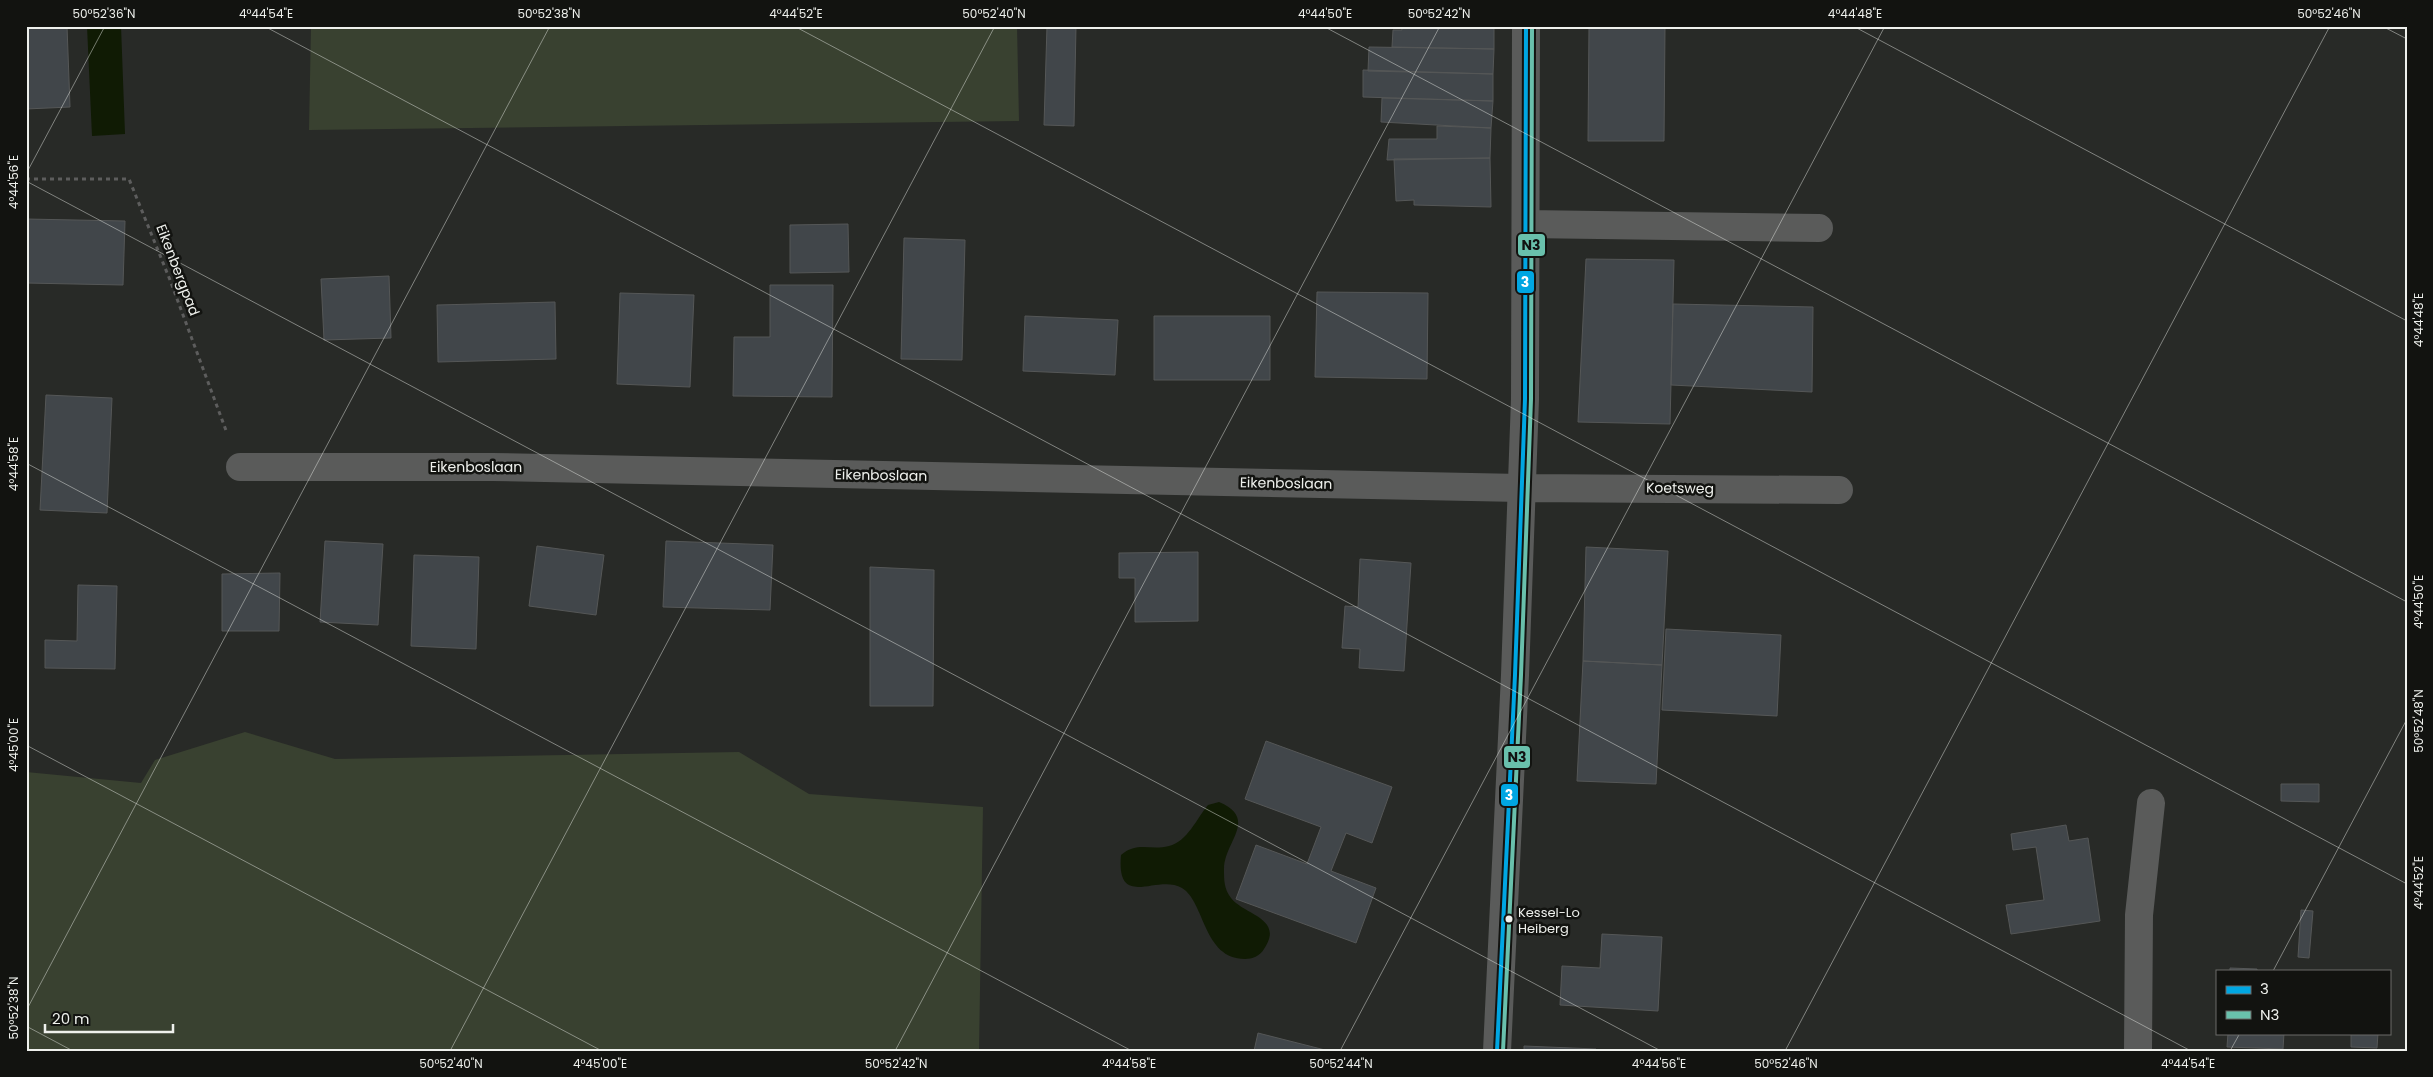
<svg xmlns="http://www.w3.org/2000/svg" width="2433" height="1077" viewBox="0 0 2433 1077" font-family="Poppins,sans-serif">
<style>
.green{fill:#394130}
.water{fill:#101b04}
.building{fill:#41464a;stroke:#555757}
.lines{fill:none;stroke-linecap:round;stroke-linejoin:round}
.path{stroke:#5d5d5d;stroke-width:3;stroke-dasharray:4 4;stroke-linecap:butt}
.minor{stroke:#5a5b5a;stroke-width:28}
.bus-1-casing{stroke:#121310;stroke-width:8}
.bus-2-casing{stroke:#121310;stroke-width:8}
.bus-1{stroke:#00a6e2;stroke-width:4}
.bus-2{stroke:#69c0ac;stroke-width:4}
.ticks{fill:none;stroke:#eef0ec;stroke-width:1;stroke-opacity:0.45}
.bus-dot{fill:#eef0ec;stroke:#121310;stroke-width:2}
.labels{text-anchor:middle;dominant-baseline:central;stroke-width:5;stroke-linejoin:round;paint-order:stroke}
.bus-label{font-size:13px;fill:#eef0ec;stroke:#121310;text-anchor:start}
.street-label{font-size:14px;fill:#eef0ec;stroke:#121310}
.line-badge{stroke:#121310;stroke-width:2}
.badge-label{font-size:14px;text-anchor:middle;font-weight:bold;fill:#fff}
.pale-badge-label{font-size:14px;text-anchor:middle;font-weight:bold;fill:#111}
.neatline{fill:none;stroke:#eef0ec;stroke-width:2}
.ticks-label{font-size:12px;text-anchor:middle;fill:#eef0ec}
</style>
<rect width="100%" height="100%" fill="#282a27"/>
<path class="green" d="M311,26H1017L1019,121L309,130Z
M245,732L335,759L739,752L809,794L983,807L979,1051H26V772L141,783L155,760Z"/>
<path class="water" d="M87,26H121L125,134L92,136Z
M1219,802C1259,819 1224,842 1224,869C1224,880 1224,889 1231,898C1244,915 1285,918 1264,949C1260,956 1252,959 1245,959C1203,959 1205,902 1182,888C1157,873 1116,911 1121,855C1138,841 1150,851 1169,846C1187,842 1197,818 1208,805Z"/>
<path class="building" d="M26,26H67L70,107L26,109Z
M1047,26H1076L1074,126L1044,125Z
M1401,26H1494V49L1392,47L1393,30H1402Z
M1589,26H1665L1664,141H1588Z
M1369,47L1494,49L1493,74L1368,71Z
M1363,70L1493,74V101L1363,97Z
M1382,98L1493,101L1491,128L1381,122Z
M1437,126L1491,128L1490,158L1387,160L1389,139H1437Z
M1490,158L1491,207L1414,205V200L1396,201L1394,159Z
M26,219L125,221L123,285L26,283Z
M848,224L849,272L790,273V225Z
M904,238L965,240L962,360L901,359Z
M1586,259L1674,260L1670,424L1578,422Z
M389,276L391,338L324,340L321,279Z
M770,285H833L832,397L733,396L734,337H770Z
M1317,292L1428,293L1427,379L1315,377Z
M620,293L694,295L690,387L617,384Z
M555,302L556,359L438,362L437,305Z
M1673,304L1813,307L1812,392L1671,385Z
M1025,316L1118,320L1115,375L1023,371Z
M1154,316H1270V380H1154Z
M46,395L112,398L107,513L40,510Z
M325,541L383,544L378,625L320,622Z
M666,541L773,545L770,610L663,607Z
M537,546L604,555L596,615L529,606Z
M1586,547L1668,551L1662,665L1583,661Z
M1198,552V621L1135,622V578H1119V553Z
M414,555L479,557L476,649L411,646Z
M1360,559L1411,563L1404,671L1359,668L1360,649L1342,648L1345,606L1358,607Z
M870,567L934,570L933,706H870Z
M280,573L279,631H222V574Z
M78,585L117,586L115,669L45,668V640L77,641Z
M1666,629L1781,635L1777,716L1662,710Z
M1583,661L1662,665L1656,784L1577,781Z
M1266,741L1392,787L1372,843L1346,833L1331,871L1376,888L1356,943L1236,899L1256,845L1307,864L1321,827L1245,799Z
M2281,784H2319V802L2281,801Z
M2066,825L2069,841L2088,838L2100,921L2011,934L2006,905L2044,900L2036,847L2013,850L2011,834Z
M2301,910L2313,911L2309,958L2298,957Z
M1602,934L1662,937L1658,1011L1560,1005L1562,966L1600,968Z
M2230,968L2257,969V971H2230Z
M1258,1033L1329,1051H1254Z
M2228,1033H2284L2283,1049L2227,1047Z
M2351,1033H2378L2377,1048L2351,1047Z
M1524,1046L1596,1049V1051H1524Z"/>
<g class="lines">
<path class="path" d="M26,179H129L170,280L227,433"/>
<path class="minor" d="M1526,224L1819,228
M240,467H492L1521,488L1839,490
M1497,1051L1515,675L1525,399L1526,26
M2138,1051L2139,915L2151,803"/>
<g class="bus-1-casing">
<path id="bus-1" d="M1497,1051L1515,675L1525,399L1526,26"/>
</g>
<g class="bus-2-casing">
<path id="bus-2" d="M1503,1051L1521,675L1531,399L1532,26"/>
</g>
<use href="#bus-1" class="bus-1"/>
<use href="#bus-2" class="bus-2"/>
</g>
<path class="ticks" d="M264,26L2191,1051M794,26L2407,884M1323,26L2407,602M1853,26L2407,321M2382,26L2407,39M26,174L105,26M26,181L1661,1051M26,463L1132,1051M26,745L602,1051M2273,971L2407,719M26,1011L550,26M26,1026L73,1051M450,1051L995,26M895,1051L1440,26M1340,1051L1885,26M1785,1051L2330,26M2230,1051L2240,1033"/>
<circle class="bus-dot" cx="1509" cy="919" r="4.5"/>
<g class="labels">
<g class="bus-label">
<text x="1518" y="912">Kessel-Lo<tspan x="1518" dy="16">Heiberg</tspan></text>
</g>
<g class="street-label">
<text transform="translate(178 270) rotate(69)">Eikenbergpad</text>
<text x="476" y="467">Eikenboslaan</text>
<text transform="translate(881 475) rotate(1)">Eikenboslaan</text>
<text transform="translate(1286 483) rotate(1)">Eikenboslaan</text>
<text transform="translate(1680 488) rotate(1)">Koetsweg</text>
</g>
</g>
<g class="line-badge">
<rect x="1517" y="233" width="29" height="24" rx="5" fill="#69c0ac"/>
<rect x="1516" y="270" width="19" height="24" rx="5" fill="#00a6e2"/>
<rect x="1503" y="745" width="28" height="24" rx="5" fill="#69c0ac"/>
<rect x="1500" y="783" width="19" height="24" rx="5" fill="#00a6e2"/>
</g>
<g class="badge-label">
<text x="1525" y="287">3</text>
<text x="1509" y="800">3</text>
</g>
<g class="pale-badge-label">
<text x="1531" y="250">N3</text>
<text x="1517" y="762">N3</text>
</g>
<rect width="2433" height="1077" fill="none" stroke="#121310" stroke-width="55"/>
<rect x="2216" y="970" width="175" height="65" fill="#121310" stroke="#6a6b68"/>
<rect x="2226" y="986" width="25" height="8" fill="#00a6e2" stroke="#6a6b68"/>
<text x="2260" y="994" font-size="15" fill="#eef0ec">3</text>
<rect x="2226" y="1011" width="25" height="8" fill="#69c0ac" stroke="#6a6b68"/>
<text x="2260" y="1020" font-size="15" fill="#eef0ec">N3</text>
<path d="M45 1024v8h128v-8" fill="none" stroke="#eef0ec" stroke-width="2.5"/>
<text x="52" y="1024" font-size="15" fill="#eef0ec" stroke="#121310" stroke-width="4" paint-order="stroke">20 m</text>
<rect x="28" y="28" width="2378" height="1022" class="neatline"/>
<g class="ticks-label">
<text x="104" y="18">50°52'36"N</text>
<text x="266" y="18">4°44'54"E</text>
<text x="549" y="18">50°52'38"N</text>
<text x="796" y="18">4°44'52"E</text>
<text x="994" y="18">50°52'40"N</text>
<text x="1325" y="18">4°44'50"E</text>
<text x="1439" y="18">50°52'42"N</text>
<text x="1855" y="18">4°44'48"E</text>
<text x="2329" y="18">50°52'46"N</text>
<text transform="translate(14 182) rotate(-90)" y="4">4°44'56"E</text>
<text transform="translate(2419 320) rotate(-90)" y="4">4°44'48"E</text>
<text transform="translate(14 464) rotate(-90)" y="4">4°44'58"E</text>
<text transform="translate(2419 602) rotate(-90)" y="4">4°44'50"E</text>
<text transform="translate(2419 721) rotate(-90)" y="4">50°52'48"N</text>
<text transform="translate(14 745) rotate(-90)" y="4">4°45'00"E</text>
<text transform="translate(2419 883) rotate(-90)" y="4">4°44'52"E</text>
<text transform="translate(14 1008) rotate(-90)" y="4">50°52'38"N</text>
<text x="451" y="1068">50°52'40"N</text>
<text x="600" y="1068">4°45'00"E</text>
<text x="896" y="1068">50°52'42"N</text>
<text x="1129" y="1068">4°44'58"E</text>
<text x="1341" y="1068">50°52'44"N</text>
<text x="1659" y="1068">4°44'56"E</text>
<text x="1786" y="1068">50°52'46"N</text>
<text x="2188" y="1068">4°44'54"E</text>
</g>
</svg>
